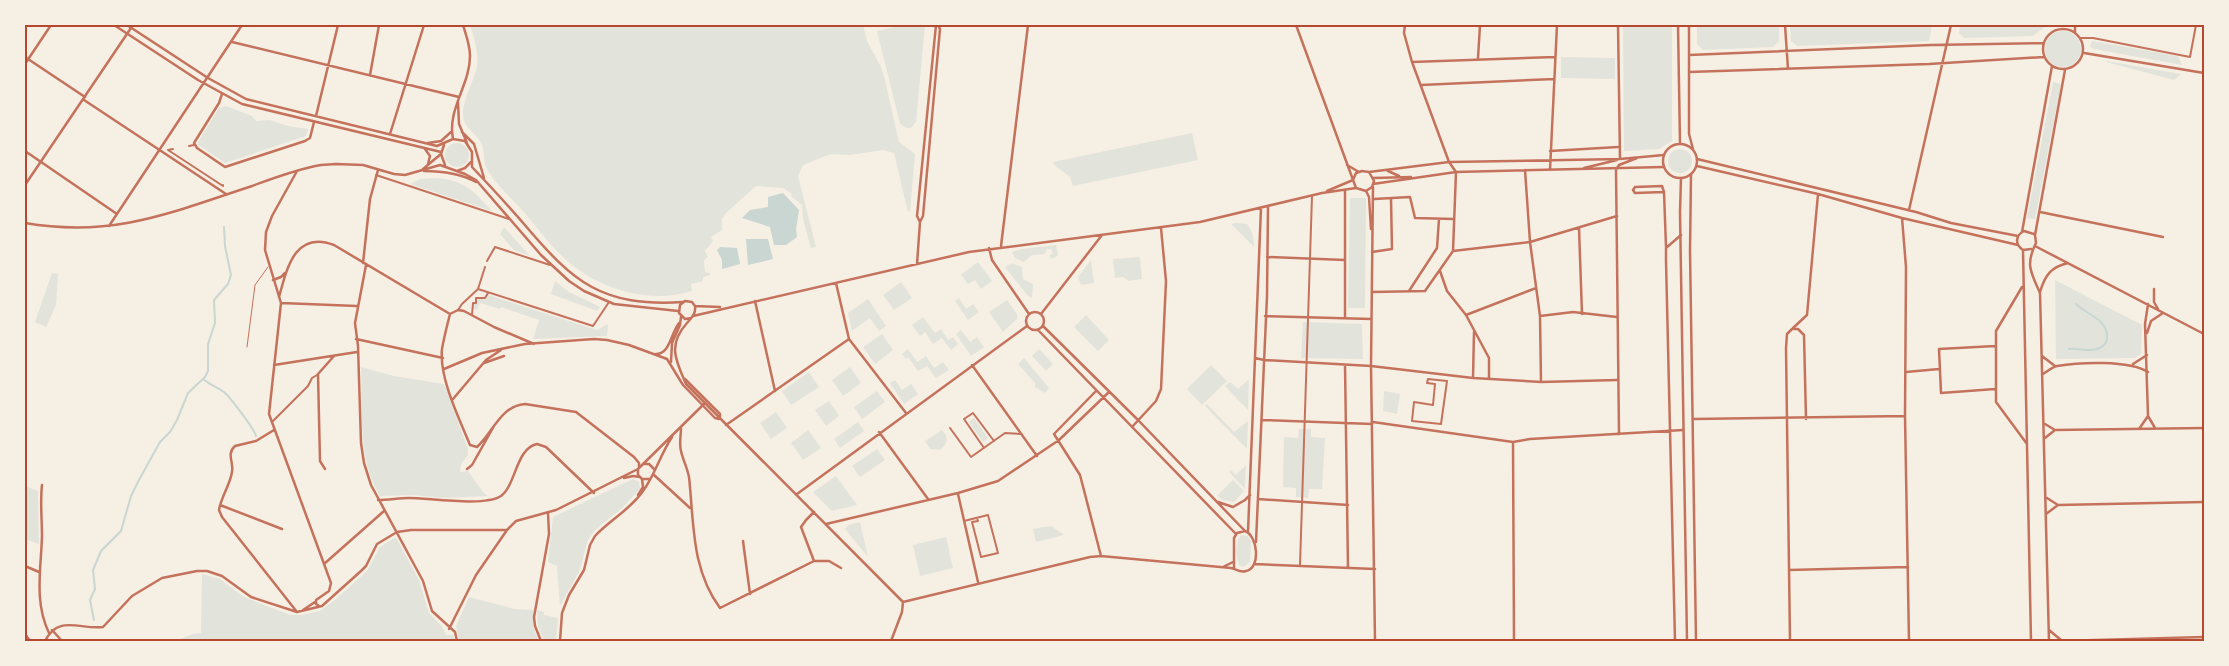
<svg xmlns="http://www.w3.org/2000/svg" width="2229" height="666" viewBox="0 0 2229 666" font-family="'Open Sans',sans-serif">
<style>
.green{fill:#e2e4dc}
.water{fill:#c9d6d2}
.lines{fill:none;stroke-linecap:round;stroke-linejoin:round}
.stream{stroke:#c9d6d2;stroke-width:2}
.service{stroke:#c5725c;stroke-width:1}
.pedestrian{stroke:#c5725c;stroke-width:2}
.minor{stroke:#c5725c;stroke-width:2.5}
.tertiary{stroke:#c5725c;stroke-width:2.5}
.neatline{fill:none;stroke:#b5482f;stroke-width:2}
</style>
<rect width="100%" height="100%" fill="#f6efe4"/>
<path class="green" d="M470,25H863L867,41L881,67L885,80L899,142L915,154L910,211L908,212L894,153L883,150L850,155L831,154L803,165L798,176L816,247L811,248L803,219L802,205L791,196L792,194L783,188L756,186L726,213L722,219V230L711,237L713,241L705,251L708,257L704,260L705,272L710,273V275L703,277V281L691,284L692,291C648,305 595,288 563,257C548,243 536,226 523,211C511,198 494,183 486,167C483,160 485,152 482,145C478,135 468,131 464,121C459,104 474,83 477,66C479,52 474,38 470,25Z
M904,25H925L916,122L911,128H906L900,124L877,31Z
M1623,25H1672V141L1659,149L1624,151Z
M1697,25H1779V41L1773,47L1703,50L1697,44Z
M1790,25H1932L1929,41L1797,46L1791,41Z
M1960,25H2047L2033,36L1964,38L1959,33Z
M2045 49a18 18 0 1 1 36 0a18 18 0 1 1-36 0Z
M2092,41L2178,56L2182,65L2094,49L2090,47Z
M1561,57L1615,58V79L1561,78Z
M2107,61L2181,74L2174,80L2106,62Z
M2053,82L2061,84L2035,219L2027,218Z
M226,106L252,116L256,121L270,120L288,126L308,129L306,136L225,163L197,144L219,108Z
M1192,133L1198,160L1073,186L1070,177L1054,165L1053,162Z
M445 155a12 12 0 1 1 24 0a12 12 0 1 1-24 0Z
M1668 161a12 12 0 1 1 24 0a12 12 0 1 1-24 0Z
M436,178C464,180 474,191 492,211L410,184L420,179Z
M1350,198H1366L1365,308H1348Z
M1236,223L1247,224C1253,232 1254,238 1254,247L1231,224Z
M504,227L530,256L514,250L500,234Z
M1056,245L1058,255L1052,259L1049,256L1053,253L1051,249H1047L1045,254L1032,255L1024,262L1015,258L1012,252L1022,249Z
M1140,257L1142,279L1129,281L1123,277L1115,278L1113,259Z
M1091,260L1094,283L1081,285L1078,277Z
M978,262L992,281L981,289L975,280L968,284L961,275Z
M1012,263L1022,267L1023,279L1033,284L1032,298L1028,296L1005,267Z
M52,273L58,274L56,305L46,327L35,322Z
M2055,280L2142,325L2141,354L2135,358L2056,359Z
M555,281L569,292L600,307L597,311L551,294Z
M901,282L912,298L894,310L883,295Z
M488,295L597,330L608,324L607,336L533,339L539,320L501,307L500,309L480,303L477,310L473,309V304L477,303V299H486Z
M959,298L966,309L973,304L979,312L968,320L955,301Z
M868,299L886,326L879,331L870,318L852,331L848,313Z
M1007,300L1017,314V319L1003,332L989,312Z
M1086,315L1109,340L1098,351L1074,327Z
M923,317L935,333L941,329L948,340L953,337L958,344L951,350L942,338L933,344L925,332L920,336L912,325Z
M1303,322L1362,324L1363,359L1301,358Z
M961,330L970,342L977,337L984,347L971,356L956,334Z
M882,334L893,350L875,364L863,347Z
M908,349L917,362L926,356L934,368L943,362L949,370L936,378L927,366L918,371L908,357L906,359L902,354Z
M1039,349L1053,364L1046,371L1032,356Z
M1024,358L1049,388L1045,393L1035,387V383L1018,364Z
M1211,365L1227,381L1202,405L1187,389Z
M361,367L394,376L444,384L468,449V455L461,464L460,472L468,471L483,492L488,496L444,498L412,495L380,496C357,460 363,409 361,367Z
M850,367L861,383L843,396L832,380Z
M809,372L819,387L791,405L782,391Z
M1249,379L1248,410L1225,386L1230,382L1238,389Z
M895,380L902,390L911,384L918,394L904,404L890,383Z
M877,391L885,402L862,419L854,407Z
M1384,391L1400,394L1397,414L1383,411Z
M829,401L839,416L826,426L815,410Z
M1207,404L1234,432L1248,421L1247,449L1205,406Z
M776,412L787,428L771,439L760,423Z
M974,418L988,438L983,442L969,422Z
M858,422L864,431L840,448L834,439Z
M1299,429H1311V437L1325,438L1322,489H1309L1308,498L1296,497V488L1283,487L1284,437L1298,438Z
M808,430L821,448L803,460L791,443Z
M942,430C949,437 948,444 940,450L930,449L925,441Z
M877,449L885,460L860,477L852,466Z
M1246,465L1245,489L1229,472L1231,470L1236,475Z
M836,476L857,505L832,511L813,492Z
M633,479L639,482L640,489L622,508L595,530L588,540L579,572L560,606L557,566L548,562L553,517Z
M1233,480L1244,491L1234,502L1223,500L1217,496Z
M25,486L38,491L39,544L25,539Z
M860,522L868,557L845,529L848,525Z
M1051,526L1064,535L1036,542L1033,529Z
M1241,535L1248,536L1251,541L1250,562L1244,567L1240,566C1235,559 1235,542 1241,535Z
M946,537L953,568L920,576L913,545Z
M394,538L397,539L419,580L429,613L442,626L446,635H453L455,641H176L193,634L201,633L202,574L220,579L241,595L256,602L291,615H302L320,611L336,599L367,571L380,547Z
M469,597L515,609L533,610V627L539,641H459L456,626Z
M537,610L544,612V615L558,618L556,641H544L538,626Z"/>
<path class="water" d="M783,193L799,210L796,229L797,237L786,245H774L770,227L742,218L750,210L768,207V197Z
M746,239H768L773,259L748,265Z
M720,247L737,248L740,264L722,269V260L717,250Z"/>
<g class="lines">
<path class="stream" d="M2069,349C2078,348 2089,352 2097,349C2103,347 2107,344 2107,338C2108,319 2087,315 2076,304
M203,379C210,385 217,387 224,392C230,397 255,430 256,436
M94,620L90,600L95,589L93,570L101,551L121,531L131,496L139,480L160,442L170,432L177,420L188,393L205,377L208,371V344L215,323L214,300L228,284L231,275L225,246L224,227"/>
<path class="service" d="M247,347L255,285L268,267"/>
<path class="pedestrian" d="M2080,38H2093L2190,57L2196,25
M189,146L194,145
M173,149L168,150L223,186V185
M376,175L509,219
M487,261L495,247L550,265
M478,289L593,326L609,302
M458,310L462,304L478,289L485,267
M472,315L473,303H476V298H485L488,293
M1428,379L1447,381L1441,424L1412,421L1414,402L1433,405L1435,384L1427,383Z
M273,421L308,386L312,378L317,375
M950,428L971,457L1005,433L1021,434
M984,448L964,419L973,413L994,441
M964,521L988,515L998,553L981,557L972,522L978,521L977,518
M1300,565L1312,196"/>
<path class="minor" d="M114,25L198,80L242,104L441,152
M127,25L208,78L246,99L437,146L453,139L465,141L472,152V167C490,186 507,204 524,224C574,283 602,307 683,302
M1296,25L1356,188
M1405,25L1404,33L1412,62L1449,162L1456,172
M1618,25L1620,159
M1689,25V134L1693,149
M1785,25L1788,69
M2043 49a20 20 0 1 1 40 0a20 20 0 1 1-40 0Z
M2075,32V25
M232,42L459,97
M2084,53L2204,73
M1689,55L1931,45L2044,43
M25,57L85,97
M1478,58L1480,25
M1412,62L1555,57
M25,64L51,25
M1689,72L1929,64L2044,57
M370,75L379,25
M1421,85L1554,79
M222,94L219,103L194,143L197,148L225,167L305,141L310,138L314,122
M84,100L226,194
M458,103L459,124L467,143
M316,116L338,25
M462,132L474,144L484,178
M390,134L424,25
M453,139C447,109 470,85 470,56C470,45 466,35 463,25
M428,143L441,141L451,132
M444,145L441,154L445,165
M425,149L430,156L428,164
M25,151L117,214
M1550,151L1618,147
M1697,159L1916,212L1951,223L2018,236
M1347,165L1359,172
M1697,166L1818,194L1902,218L2018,245
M1584,168L1617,160
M423,169L441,154
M1525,170L1530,242L1540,316L1541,382
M1550,170L1557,25
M297,171L272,216L266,232L265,250L281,303L269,414L331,583L329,591L316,600V604L319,606
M424,171C441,171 461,174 476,182
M457,171L465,168L471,162
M1388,171L1399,176
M1691,174L1690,251L1696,641
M1373,178L1411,177
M1373,184L1456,172L1664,167
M1373,187L1371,366L1375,641
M1345,190V318
M1327,191L1353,180L1356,173L1362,171L1369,172L1449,162L1620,159L1664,155
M1366,191L1369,197L1371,229
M1664,192L1635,193L1633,190L1635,187L1662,186L1664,192L1666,247
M1374,199L1410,197L1415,218L1454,219
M1909,210L1951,25
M2040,212L2163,237
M1902,218L1906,267L1905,416L1909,641
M920,222L917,216L936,25
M25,223C113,238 170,213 252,186C274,178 297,169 321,165L336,164L363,165L394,174L405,175L440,165L465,174L476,180L541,255L569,281L584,291L614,304L678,311
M109,226L242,25
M1579,228L1582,314
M2022,232L2052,66
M1001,246L1028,25
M2035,246L2204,334
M989,248L992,260L1029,314
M2031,249L2023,250C2014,244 2016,235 2024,231L2034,234
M2023,250L2031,641
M1453,251L1530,242L1617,216
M1372,252L1392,249L1391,199
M1267,257L1345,260
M363,263L370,199L378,170
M917,264L920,222L923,216L940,29L938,25
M366,265L355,323L358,346L361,443L364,463L371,485L423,581L432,611L455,632L457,641
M1440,271L1447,291L1466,315L1489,358V378
M273,280L281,277L285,273
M836,283L849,339L906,413
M2022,287L1996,331V402L2027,444
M2154,289V302L2158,309
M1409,291L1437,248L1439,219
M1372,292L1425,291L1453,251L1456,172
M2040,292C2045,275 2051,267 2068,263
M279,297C287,268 295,230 334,245L450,314L458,310L464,311L494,327L534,344
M755,301L775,391
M281,303L357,306
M2148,304L2145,324L2148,416L2155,428
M695,306C696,314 692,317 687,323C667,345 676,361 686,384L903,602
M1026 321a9 9 0 1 1 18 0a9 9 0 1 1-18 0Z
M450,314C447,326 444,337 442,349C439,378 459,418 470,445L477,447C493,433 500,406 525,404L576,412L634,457L639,463V467
M1041,314L1102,235
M1466,315L1536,288
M693,316L969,252L1200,222L1322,193L1356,188L1366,191L1372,187L1374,181L1369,172
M1265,316L1371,319
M1540,316L1573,312L1617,317
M691,318L685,319L679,313L680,305L685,301L692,302L695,306L720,307
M1043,326L1138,420L1245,531
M1793,328L1807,315L1818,194
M1038,330L1236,534
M2147,333L2151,321L2163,313
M356,339L443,358
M1995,346L1939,349L1941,393L1995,389
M656,354C670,354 671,333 679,323
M2042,356L2055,366
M1255,358L1264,360L1371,366L1473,378L1541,382L1617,380
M671,362L672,343L680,325L681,317
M484,363L504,356
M2133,364L2147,355
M274,365L357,352
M972,365L1037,456
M1345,365L1348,568
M444,369L482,353L525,344L594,339L607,340L629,345L667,359L683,385L715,418L719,419
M1906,372L1939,369
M2043,374C2048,371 2052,367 2057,366C2080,362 2129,360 2148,372
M1473,378L1474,332
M685,379L720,414V417
M1096,391L1054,434L1080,475L1101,556
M453,399L486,360L501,350
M1693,419L1905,416
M1262,420L1372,424
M1373,422L1513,442L1530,439L1683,430
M2045,424L2055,430L2204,428
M726,425L849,339
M1132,427L1156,401L1161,389L1166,281L1161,228
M681,428C681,435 679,444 681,451C683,460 687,467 689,477C694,522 691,569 720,608L814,561H829L841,568
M2139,429L2148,416
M274,430L256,441L235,446C226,454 234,462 232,472C230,485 221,497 219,510L222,517L297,612
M879,432L928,499
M1619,434L1616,170L1619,165L1637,158
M2045,438L2055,430
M1513,442L1514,641
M644,464H649L654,469
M325,469L320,461L318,374L334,356
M467,469L472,465L494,426
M638,469V475L642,479H650
M654,475L690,508
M624,478L633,476L640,477
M42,485C40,502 42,519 42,536C41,569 34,602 49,633
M797,494L1027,326
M958,494L978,582
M638,495L643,487L642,479
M2047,498L2058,505
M1258,499L1348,505
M378,500C389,500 399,498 409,498C429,498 484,507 501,496C516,485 516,448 537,444L546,447L594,493
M1218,502L1233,507L1245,500L1250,495
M220,505L282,529
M2046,514L2058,505L2204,502
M826,524L958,493L998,481L1059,440L1109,392
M1248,532L1261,208
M743,541L750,594
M1256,542L1267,296L1268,207
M814,561L801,527L806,520L814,512
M324,564L384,511
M1254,564L1375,569
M25,566L39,572
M1223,567L1233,562
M1789,570L1908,567
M903,602L1090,557L1101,556L1231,568C1236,569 1240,573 1246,571C1261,568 1258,536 1245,531L1237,533L1234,538V568
M303,610L315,602
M449,629L476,575L507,530L516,521L556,510L638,469L704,404
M52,630L62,641
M2049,630L2061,640
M25,634L30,641
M45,641C59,614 80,630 103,627L132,596L162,578L197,571H207L222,576L251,597L297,612L322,606L361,571L366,566L377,544L397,532L411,530H507
M541,641L535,626L534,617L549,534L548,513
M560,641L562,613L569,595L584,570L590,545L595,536C610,520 631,509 643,491C655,475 660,455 672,437
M891,641L902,612L903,602
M1515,641H1612
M1675,641L1666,261V248L1681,235
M1790,641L1786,348L1787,334L1792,329H1798L1804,335L1806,419
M2049,641L2040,293C2031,272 2025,265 2036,243L2035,235L2065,70
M2060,641L2204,637"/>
<path class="tertiary" d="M1678,25L1680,143
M1663 161a17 17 0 1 1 34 0a17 17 0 1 1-34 0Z
M1681,178L1680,212L1687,641
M25,185L133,25"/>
</g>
<rect width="2229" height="666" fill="none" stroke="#f6efe4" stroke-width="52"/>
<rect x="26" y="26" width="2177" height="614" class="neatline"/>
</svg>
